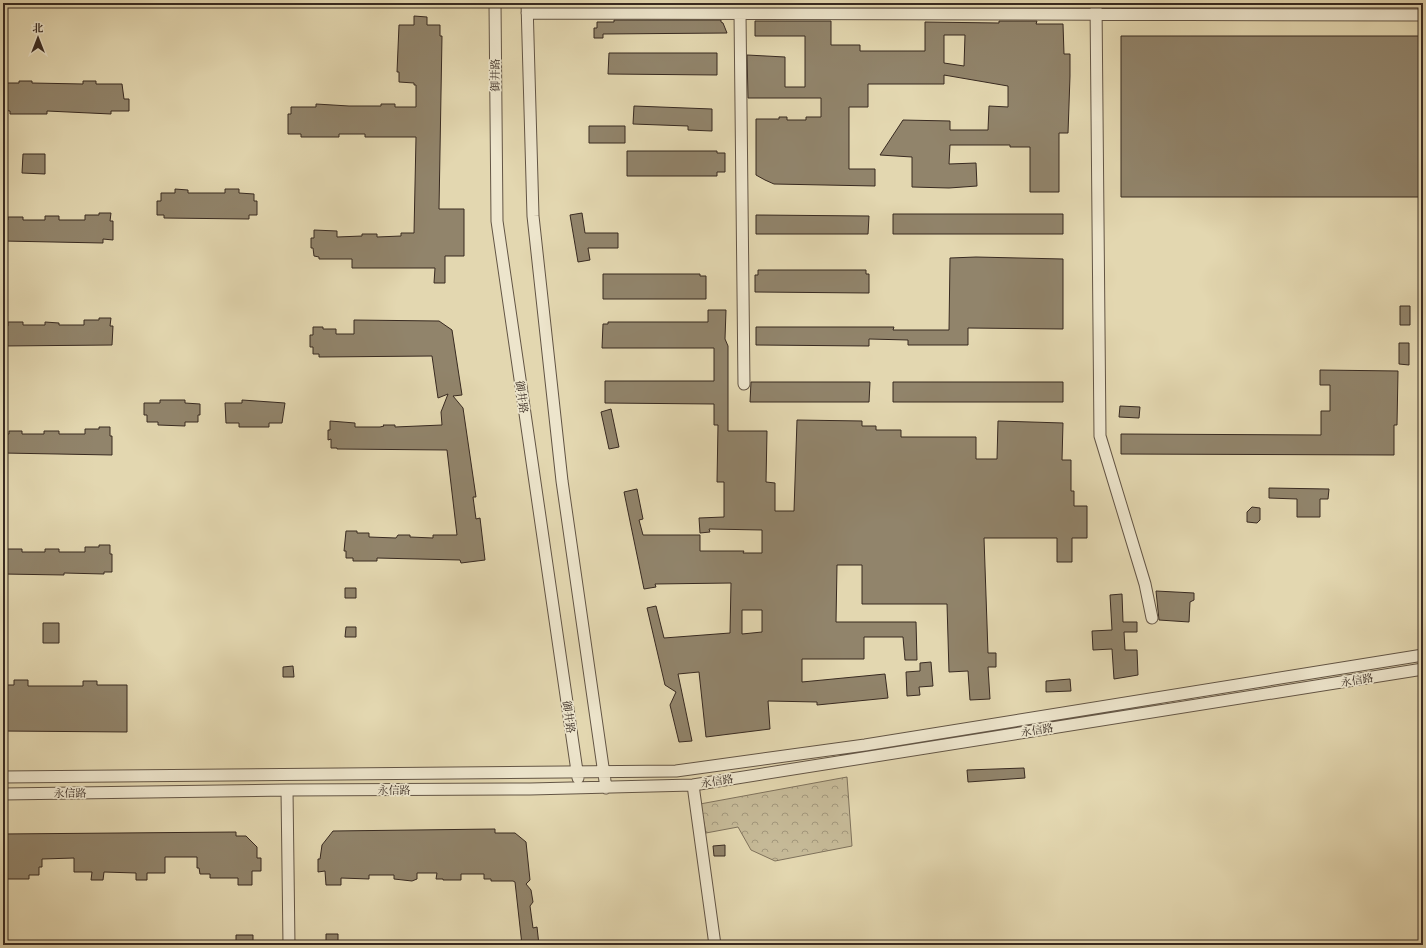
<svg xmlns="http://www.w3.org/2000/svg" width="1426" height="948" viewBox="0 0 1426 948" font-family="'Libre Caslon Text','Noto Serif SC',serif">
<style>
.forest{fill:url(#forest-crowns);stroke:#7f725c}
.building{fill:#91846b;stroke:#382a21;fill-rule:evenodd}
.lines{fill:none;stroke-linecap:round;stroke-linejoin:round}
.minor-casing{stroke:#635545;stroke-width:13}
.minor{stroke:#ede5cc;stroke-width:11}
.labels{text-anchor:middle;dominant-baseline:central;stroke-width:3.5;stroke-linejoin:round;paint-order:stroke}
.street-label{font-size:11px;fill:#382a21;stroke:#ede5cc}
</style>
<defs>
<pattern id="forest-crowns" width="20" height="18" patternUnits="userSpaceOnUse"><rect width="20" height="18" fill="#c6ba98"/><path d="M2 6a3 3 0 1 1 6 0M12 15a3 3 0 1 1 6 0" fill="none" stroke="#a2977c"/></pattern>
</defs>
<rect width="100%" height="100%" fill="#e3d7b0"/>
<filter id="stains"><feTurbulence type="fractalNoise" baseFrequency=".005" numOctaves="4"/><feColorMatrix values="0 0 0 0 .2 0 0 0 0 .09 0 0 0 0 .02 0 0 0 .5 -.17"/></filter>
<radialGradient id="worn" r=".72"><stop offset=".6" stop-color="#630" stop-opacity="0"/><stop offset="1" stop-color="#630" stop-opacity=".3"/></radialGradient>
<path class="forest" d="M847,777L852,846L775,861L751,850L738,827L706,833L700,804Z"/>
<path class="building" d="M414,16L427,17V25H440V36H442L439,209H464V256H445V283H434L435,268H352V259H319V257L314,256L313,248H311V238H314V230L337,231V237L362,236V234H377V237L401,236V233H414L416,137H365V134H339V137H301V134H288V114H291V107H316V104L349,106H381V104H395V107H416V85H414V83L399,82V72H397L399,25H414Z
M614,20H721V22L723,23L727,33L603,34V38H594V28H597V22H614Z
M755,21H831V45H860V51H925V22L999,23V21H1037L1036,24H1063L1064,54H1070V76L1068,133H1059V192H1030V147H1010V145H950L949,164L976,163L977,186L949,188L912,187V157L880,155L903,120L950,121V130H988L989,106L1008,107V86L944,75V84H868V107H849V169H875V186L774,184L765,180L756,175V119H779V117H787V120H806V117H821V98H748L747,55L785,57V87H805V36H755ZM944,35H965L964,66L944,63Z
M1121,36H1423V197H1121Z
M609,53H717V75L608,74Z
M19,81H32V83L83,84V81H96V84H122L124,99H129V111H111V114L47,111V114H10V111L3,110V83H19Z
M634,106L712,109V131L688,130V126L633,124Z
M589,126H625V143H589Z
M627,151H717V153H725V172H717V176H627Z
M23,154H45V174L22,173Z
M175,189L188,190V193H225V189H239V193L254,194V201H257V215H249V219L164,218V215H157V201H161V193H175Z
M99,213H111L110,221H113V240L103,239V243L3,241V220H8V217H23V220H45V216H59V220H85V215H99Z
M582,213L585,233H618V248H588L590,260L578,262L570,215Z
M893,214H1063V234H893Z
M756,215L869,216L868,234H756Z
M976,257L1063,259V329L968,328V345H908V340L869,339V346L756,345V327H894L893,330H949L950,258Z
M758,270H866V274H869V293L755,292V275H758Z
M603,274H700V276H706V299H603Z
M1400,306H1410V325H1400Z
M708,310H726L725,339L728,346V431H767L766,482L775,483V511H794L797,420L862,421V426H876V430H901V437H976V459H997L998,421L1063,423L1062,460H1071V491H1074V506H1087V538H1072V562H1057V538H984L988,653H996V667H988L990,699L970,700L968,671L949,672L947,604H862V565H837L836,622H916L917,660H905L903,637H864V659H802V682L885,674L888,698L817,705V702L768,701L770,729L706,737L699,672L678,674L692,741L679,742L670,705L676,692L665,685L647,608L656,606L664,638L730,633L731,583L655,584L656,587L644,589L624,492L637,489L643,519L639,520L643,535H700V551H744L743,553H762V530L709,529L710,532L700,533L699,518L724,517V482H717L718,425H714V404L605,403V381H714V348H602L603,324H608V322H708ZM742,610H762V632L742,634Z
M99,318H111L110,326H113L112,345L3,346V326H8V322H23V325H45V322L59,323V325H84V320H99Z
M354,320L439,321L452,330L462,395L453,396L463,408L476,497H473L476,519L480,518L485,560L461,563L460,560L377,558V561H353V558H346V551H344L346,531H357V533H369V537L396,538L398,535H410V537L433,538V535H457L447,450L337,449V448H331V439L328,440V430H330V421L355,423V427H380L384,426L383,425H395V427L442,425L441,412L448,394L438,398L432,356L319,357V354H313V347H310V335H313V327H323V329H336V334H354Z
M1399,343H1409V365L1399,364Z
M1320,370L1398,371L1397,425H1394V455L1121,454V434L1321,435V411H1330V385H1320Z
M751,382H870L869,402H750Z
M893,382H1063V402H893Z
M160,400H185V403L200,404V415H198V422H185V426L158,425V422H147V415H144V403H160Z
M242,400L285,403L282,423H269V427H239V423H226L225,403H242Z
M1120,406L1140,407L1139,418L1119,417Z
M611,409L619,447L609,449L601,412Z
M99,427H110V436H112V455L3,453V434H9V431H22V434H44V431H59V434H85V429H99Z
M1269,488L1329,489L1328,499H1320V517H1297V499L1269,498Z
M1252,507L1260,508V520L1257,523L1247,522V512Z
M99,545H110V554H112V572H104V574L64,573V575L3,574V552H7V549H22V552H45V549H59V552H85V547H99Z
M345,588H356V598H345Z
M1156,591L1194,593V600L1190,602L1189,622L1159,620Z
M1122,594L1123,622H1137V632H1124L1125,650H1137L1138,675L1114,679L1112,649L1093,650L1092,631L1112,630L1110,595Z
M43,623H59V643H43Z
M346,627H356V637H345Z
M931,662L933,686L919,687L920,695L907,696L906,672L920,671V663Z
M293,666L294,677H283V667Z
M1070,679L1071,691L1046,692V681Z
M14,680H28V686H83V681H97V685H127V732L3,731V685H14Z
M1024,768L1025,778L968,782L967,770Z
M495,829V833H515L526,842L530,880L526,884L531,890L533,902L530,906L533,928L537,927L539,945H522L515,882L513,881H491V879H484V874H461V880H443V879H436L437,873H417V879L412,881L394,879V875H369V879L341,878V885H326L325,871L318,872V859H320L322,845L333,831Z
M236,832V836H246L257,847V858H261V871H252V885H238V878H210V874H200L199,868H197V857H165V873H147V880H136V873L104,872L103,880H91L92,872H74V858L42,859V867H39V875H29V879H6V871H3V834Z
M725,845V856H714L713,846Z
M326,934H338V945H326Z
M236,935H253V945H236Z"/>
<g class="lines">
<g class="minor-casing">
<path id="minor" d="M495,3L497,221L578,778
M527,3L533,216L562,481L606,788
M1096,3L1100,436L1145,584L1152,618
M527,13L1423,15
M740,13L744,384
M3,777L676,771L865,745L1423,655
M693,785L715,945
M287,790L289,945
M3,794L287,790L530,789L693,785L1423,669"/>
</g>
<use href="#minor" class="minor"/>
</g>
<g class="labels">
<g class="street-label">
<text transform="translate(495 75) rotate(-90)">御井路</text>
<text transform="translate(522 397) rotate(82)">御井路</text>
<text transform="translate(1357 680) rotate(-9)">永信路</text>
<text transform="translate(569 717) rotate(82)">御井路</text>
<text transform="translate(1037 730) rotate(-9)">永信路</text>
<text transform="translate(717 781) rotate(-9)">永信路</text>
<text x="394" y="790">永信路</text>
<text transform="translate(70 793) rotate(-1)">永信路</text>
</g>
</g>
<rect width="1426" height="948" fill="none" stroke="#e3d7b0" stroke-width="16"/>
<rect x="4" y="4" width="1418" height="940" fill="none" stroke="#382a21" stroke-width="2"/>
<rect x="8" y="8" width="1410" height="932" fill="none" stroke="#382a21"/>
<g transform="translate(38 38)" stroke="#ede5cc" stroke-width="3" paint-order="stroke">
<path d="M0-3L7 15L0 10L-7 15Z" fill="#382a21"/>
<text y="-6" font-size="11" font-weight="bold" text-anchor="middle" fill="#382a21">北</text>
</g>
<rect width="100%" height="100%" filter="url(#stains)"/>
<rect width="100%" height="100%" fill="url(#worn)"/>
</svg>
